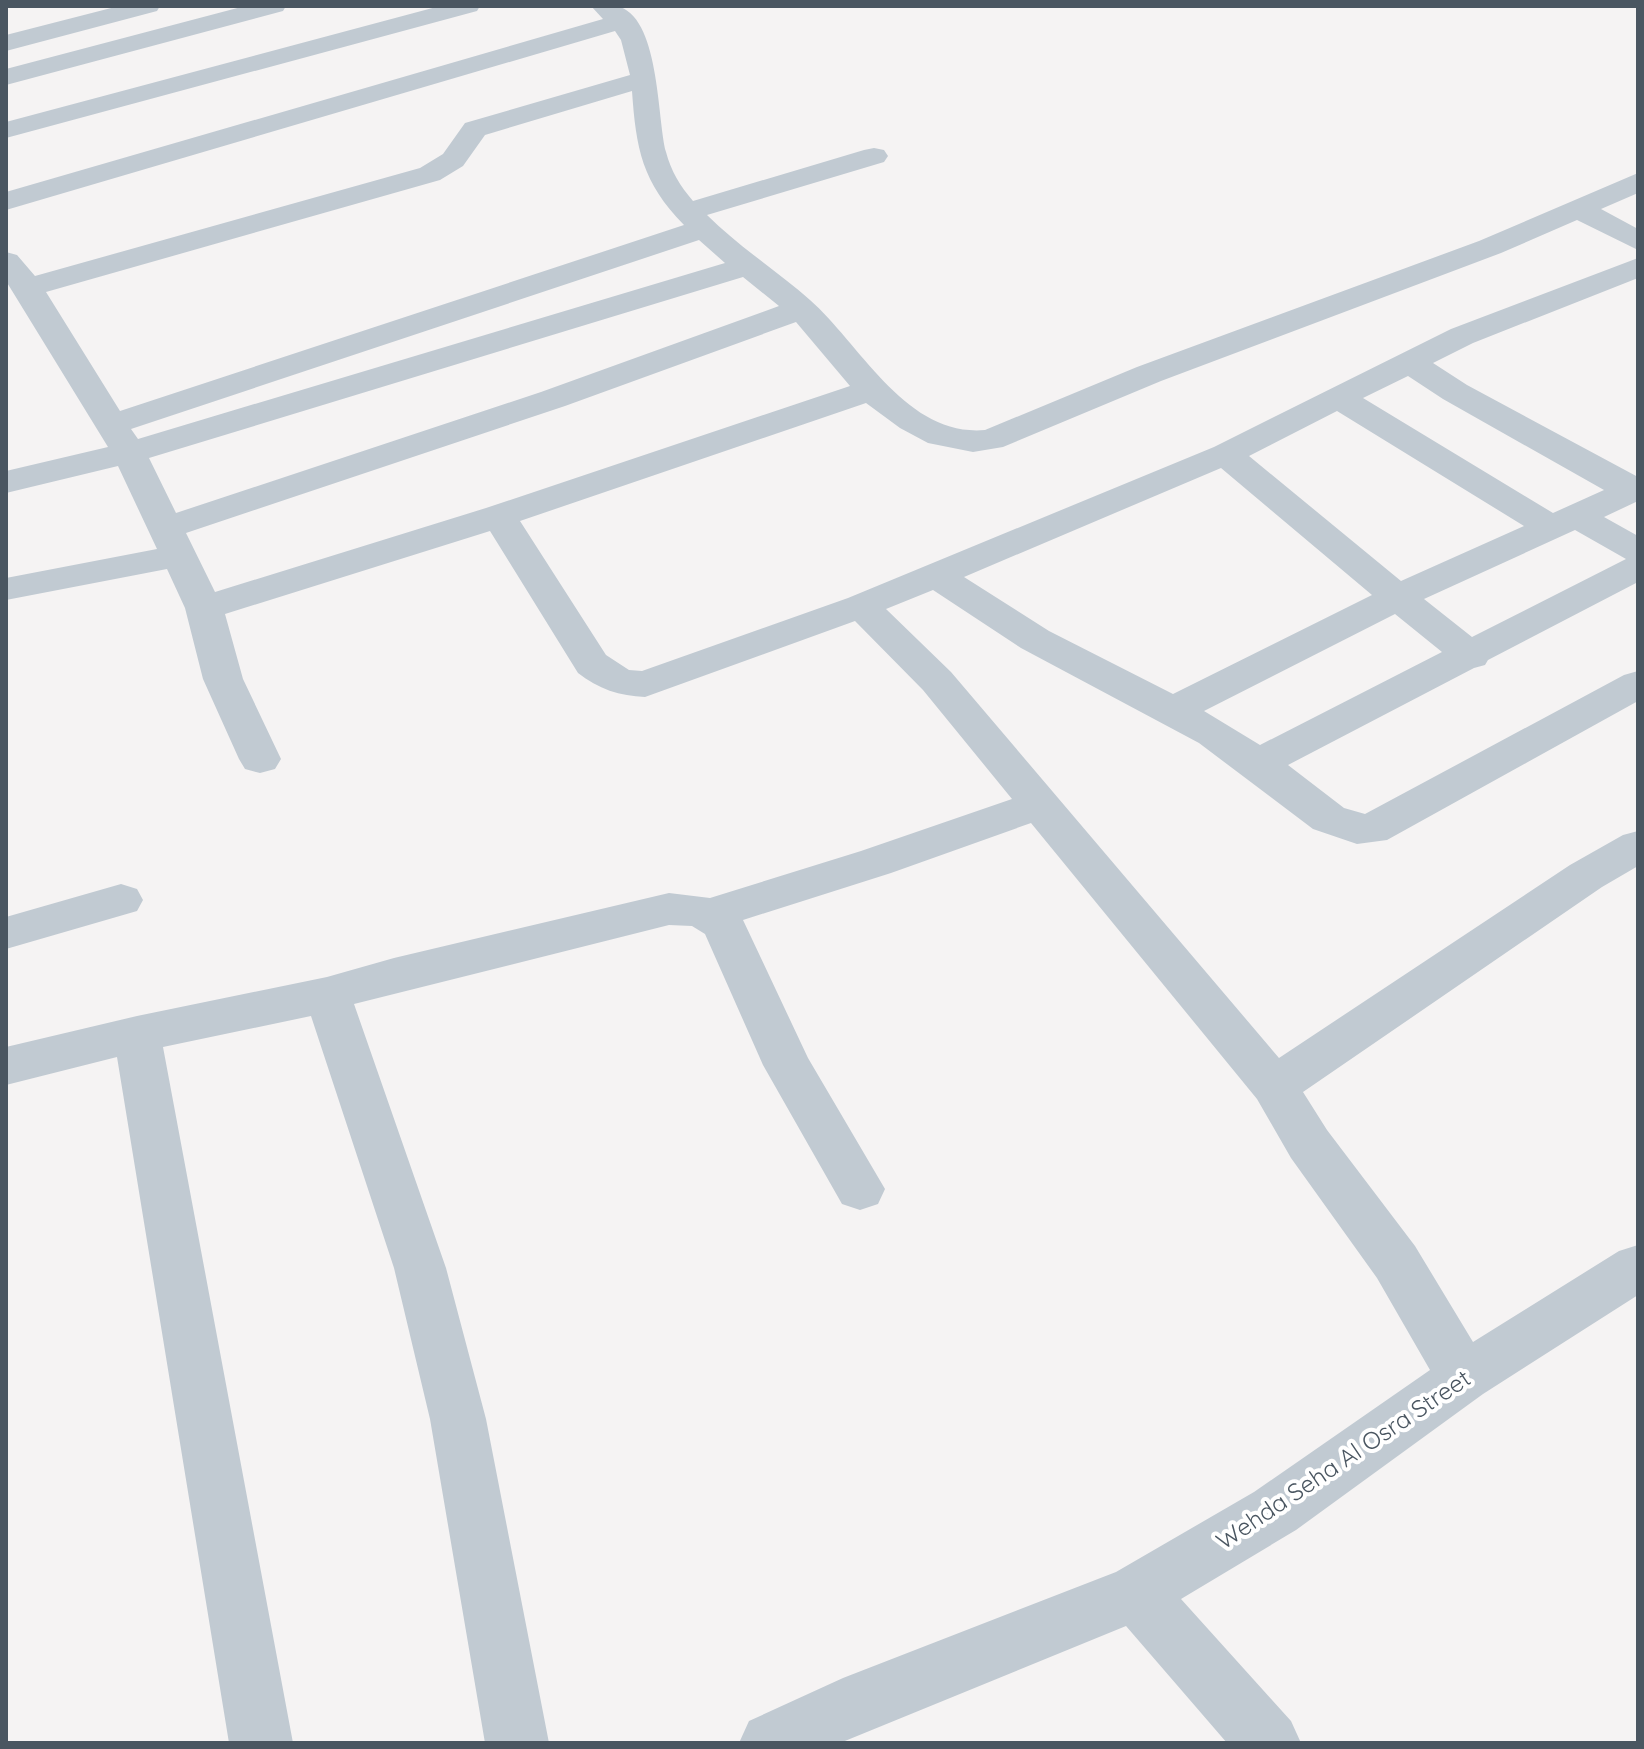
<svg xmlns="http://www.w3.org/2000/svg" width="1644" height="1749" viewBox="0 0 1644 1749" font-family="Quicksand,sans-serif">
<style>
.lines{fill:none;stroke-linecap:round;stroke-linejoin:round}
.minor{fill:#c1cad2;fill-rule:evenodd}
.labels{text-anchor:middle;dominant-baseline:central;stroke-width:8;stroke-linejoin:round;paint-order:stroke}
.near-street-label{font-size:24px;fill:#4a5661;stroke:#fff}
</style>
<rect width="100%" height="100%" fill="#f5f3f3"/>
<g class="lines">
<path class="minor" d="M119,6H160L157,11L6,51V35Z
M245,6H286L283,11L6,85V69Z
M440,6H480L477,11L6,138V122Z
M591,6C598,6 608,5 616,6C660,14 657,119 666,152C671,171 680,186 693,201L864,150L874,148L884,150L888,156L884,162L707,215C738,246 777,271 810,300C861,345 906,437 985,430L1137,367L1479,241L1638,173V193L1601,209L1638,229V250L1577,220L1501,253L1161,381L1003,447L973,452L928,443L900,428L866,403L520,521L606,655L629,670L642,671L848,598L1214,447L1451,329L1638,258V278L1473,343L1433,363L1467,385L1638,477V501L1604,517L1638,536V582L1488,660L1485,665L1474,668L1288,765L1344,808L1365,814L1624,675L1638,671V701L1387,840L1357,844L1313,829L1199,743L1021,648L933,590L886,609L951,672L1279,1058L1570,865L1623,835L1638,831V866L1602,887L1303,1092L1327,1130L1415,1246L1473,1342L1619,1251L1638,1245V1295L1483,1394L1296,1530L1181,1599L1291,1721L1301,1743H1227L1126,1626L840,1743H739L749,1721L843,1678L1116,1572L1254,1492L1430,1370L1377,1278L1291,1158L1257,1099L1031,823L891,873L743,920L808,1058L885,1189L878,1204L860,1210L842,1204L763,1065L705,934L692,926L669,925L354,1004L446,1268L486,1419L549,1743H485L430,1419L394,1268L311,1016L163,1047L293,1743H229L117,1057L6,1085V1047L137,1016L327,977L394,958L669,893L710,898L861,851L1012,799L923,690L855,621L645,697C620,696 598,689 578,673L490,531L225,614L243,679L281,759L275,769L260,773L245,769L239,759L203,679L185,608L167,569L6,600V578L157,549L118,466L6,493V471L108,447L6,281V252L17,255L35,276L420,168L443,154L465,123L630,75L621,40L615,31L6,210V192L603,19ZM632,91C636,149 642,182 684,225L120,411L46,292L440,180L463,166L485,135ZM699,240L725,263L138,439L131,429ZM743,277L779,306L541,392L176,513L149,458ZM796,322L850,386L486,508L215,592L186,533L565,406ZM1408,376L1443,399L1604,490L1553,513L1363,398ZM1337,411L1524,526L1401,581L1249,456ZM1221,468L1372,595L1173,694L1049,631L964,577ZM1575,530L1626,559L1472,637L1424,599ZM1395,614L1442,652L1260,745L1204,711Z
M121,884L137,889L143,900L137,911L6,949V917Z"/>
</g>
<g class="labels">
<g class="near-street-label">
<text transform="translate(1343 1459) rotate(-34)">Wehda Seha Al Osra Street</text>
</g>
</g>
<rect width="1644" height="1749" fill="none" stroke="#4a5661" stroke-width="16"/>
</svg>
